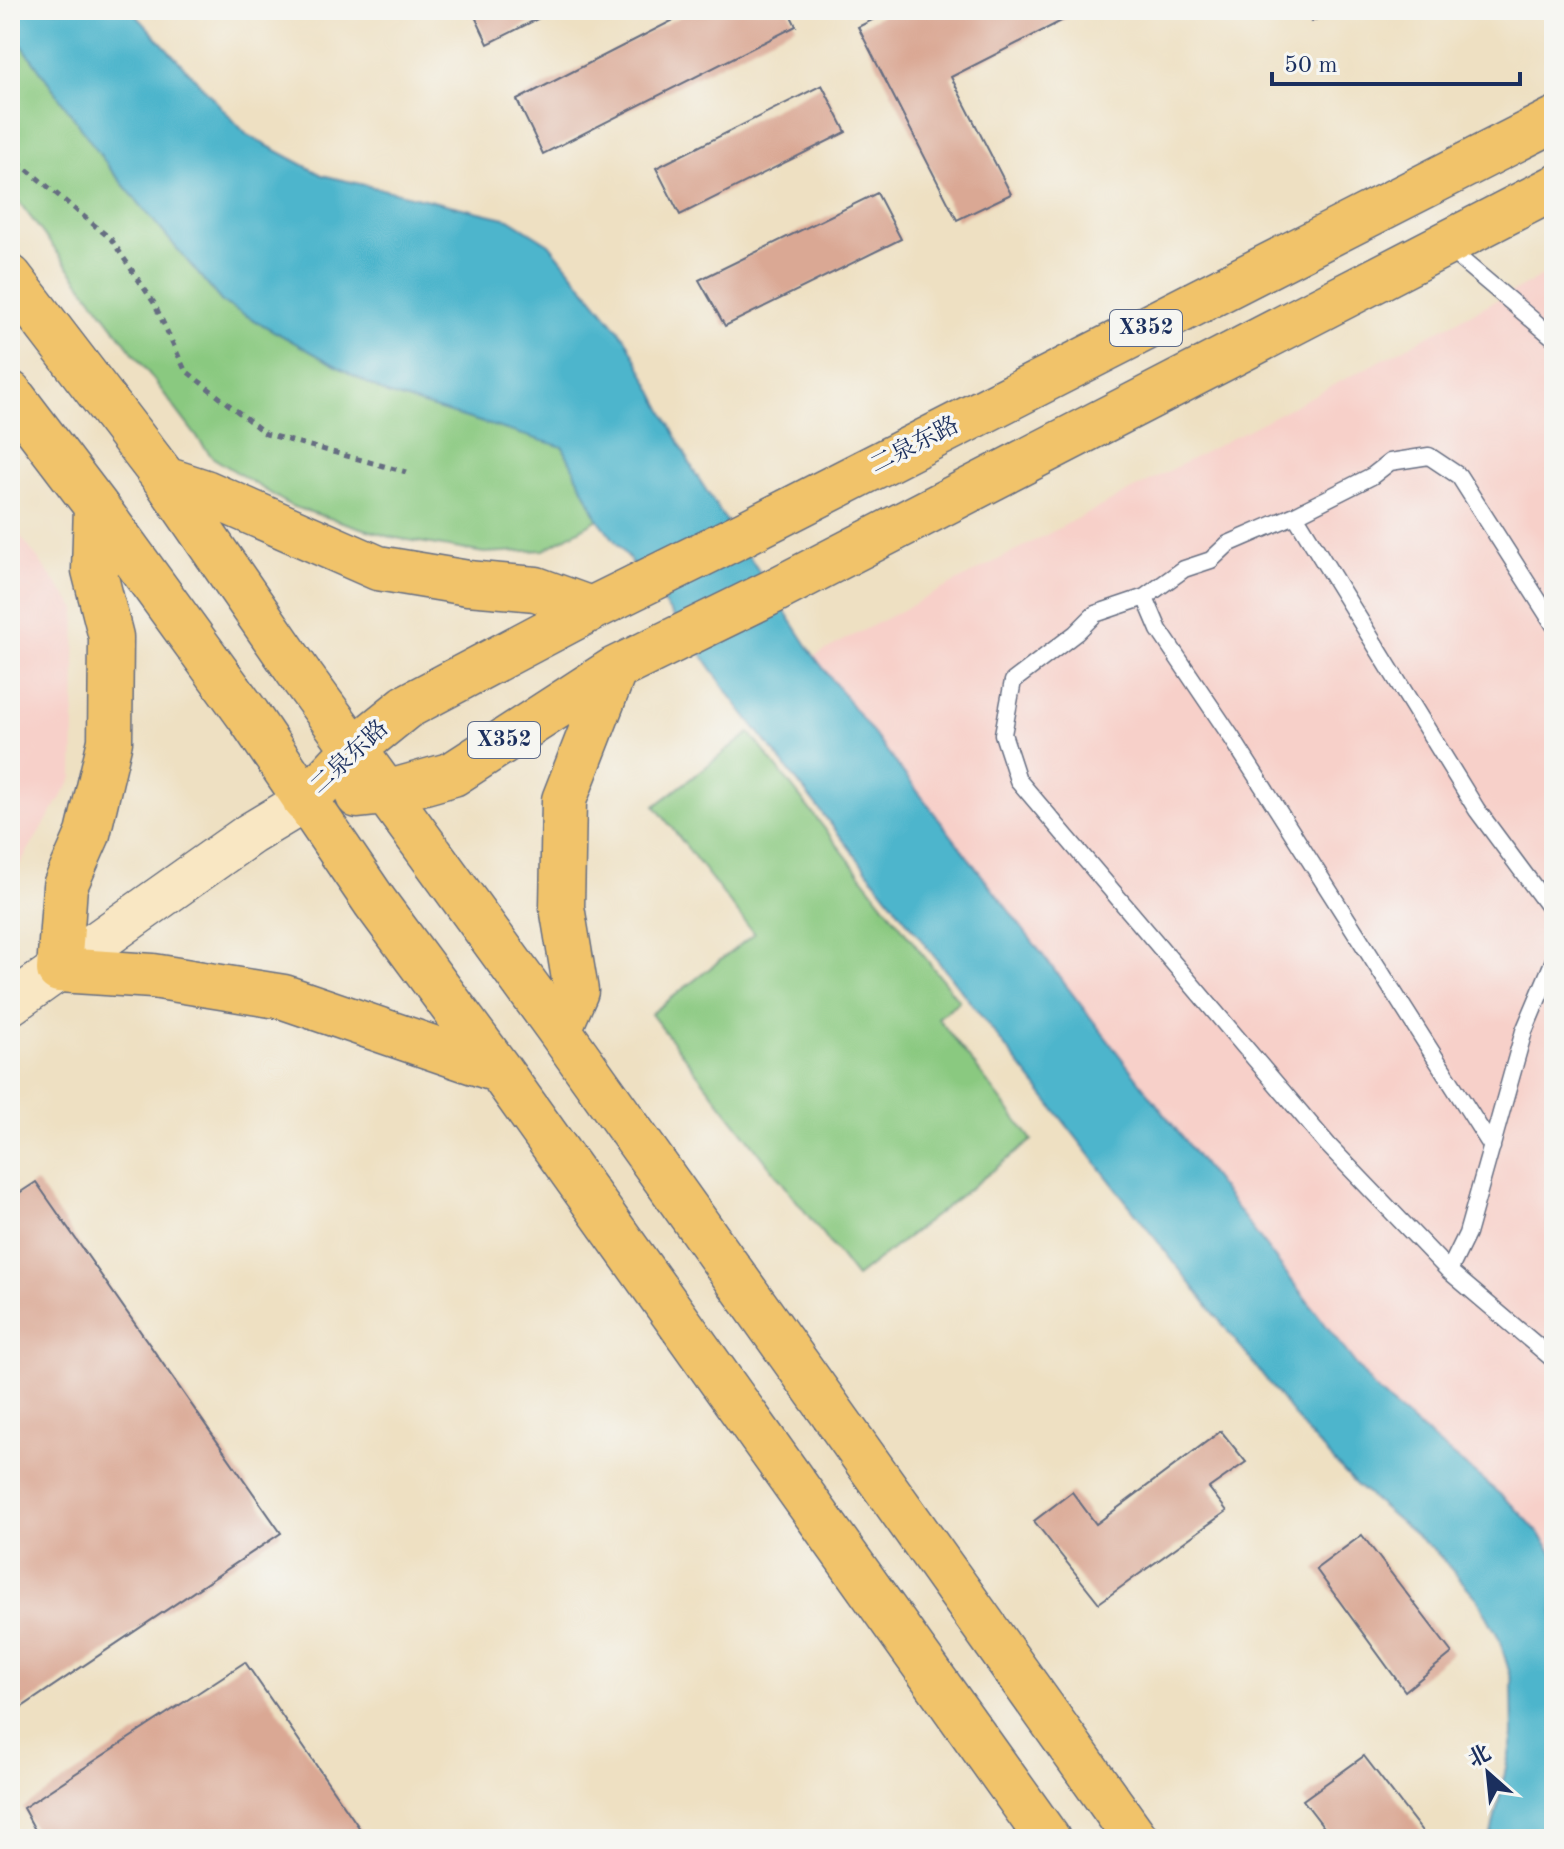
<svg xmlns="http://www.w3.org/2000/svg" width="1564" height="1849" viewBox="0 0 1564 1849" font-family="'Old Standard TT','Noto Serif SC',serif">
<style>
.built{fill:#f7d0c9}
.green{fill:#8ac980;stroke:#527c6f;stroke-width:2}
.water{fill:#4eb5cc;stroke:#347295;stroke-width:2}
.building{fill:#daa894}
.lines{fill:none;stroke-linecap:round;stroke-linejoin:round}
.lane-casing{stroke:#656d81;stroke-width:19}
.secondary-casing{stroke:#656d81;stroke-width:45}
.primary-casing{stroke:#656d81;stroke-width:47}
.path{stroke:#656d81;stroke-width:5;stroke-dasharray:6 6;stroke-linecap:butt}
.lane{stroke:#fff;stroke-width:16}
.secondary{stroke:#f9e7c3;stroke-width:42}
.primary{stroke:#f1c36a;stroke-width:44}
.labels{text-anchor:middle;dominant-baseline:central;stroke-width:7;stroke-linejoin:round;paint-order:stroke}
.shield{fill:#f6f6f2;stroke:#5d6b8a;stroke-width:2}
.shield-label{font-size:22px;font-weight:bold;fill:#1b2f5e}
.street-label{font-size:24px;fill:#1b2f5e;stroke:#f6f6f2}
</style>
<rect width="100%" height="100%" fill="#f6f6f2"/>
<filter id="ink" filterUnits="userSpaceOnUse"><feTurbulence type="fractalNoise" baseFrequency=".0125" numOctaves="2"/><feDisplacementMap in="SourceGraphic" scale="16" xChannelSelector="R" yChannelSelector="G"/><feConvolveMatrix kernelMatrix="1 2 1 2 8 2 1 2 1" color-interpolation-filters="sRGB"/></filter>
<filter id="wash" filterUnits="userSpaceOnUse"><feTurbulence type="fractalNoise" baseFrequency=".006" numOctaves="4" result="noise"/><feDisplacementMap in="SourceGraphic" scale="32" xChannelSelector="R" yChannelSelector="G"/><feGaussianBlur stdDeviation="1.8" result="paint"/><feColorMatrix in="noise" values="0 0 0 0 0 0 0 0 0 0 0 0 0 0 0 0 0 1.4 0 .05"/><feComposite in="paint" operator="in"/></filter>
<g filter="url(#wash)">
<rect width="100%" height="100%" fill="#eee0c2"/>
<path class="built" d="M1554,270V1554L1545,1540L1500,1493L1412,1423L1374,1388L814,656Z
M10,522L76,609L73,778L10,880Z"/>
<path class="green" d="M10,28L111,170L222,302L387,394L563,446L598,519L544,550L484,553L390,537L291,506L212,457L10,190Z
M750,733L959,1001L938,1018L1032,1140L856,1277L651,1014L754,934L655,806Z"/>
<path class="water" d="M10,10H134L137,16L247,135L322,175L509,219L549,244L626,339L695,473L814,656L1374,1388C1397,1410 1421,1430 1446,1450C1484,1481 1527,1512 1554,1554V1839H1490L1513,1736L1512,1681L1499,1638L1477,1598L1436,1552L1355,1484L1307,1432L732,698L688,635L598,519L563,447L387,394L222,302L111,170L10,28Z"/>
<g id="blocks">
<path class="building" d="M472,10H555L488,44Z
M693,10H788L796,26L543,154L517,100Z
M892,10H1083L951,77L1011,194L957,220L858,27Z
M1305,10H1336L1311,22Z
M822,85L846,132L680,215L656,168Z
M877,193L901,239L725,326L699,280Z
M36,1182L281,1533L10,1715V1199Z
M1221,1431L1246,1462L1209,1488L1227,1511L1099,1603L1034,1521L1072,1492L1096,1524Z
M1362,1535L1452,1653L1405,1691L1316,1569Z
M245,1662L367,1839H35L39,1837L23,1808Z
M1364,1756L1428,1839H1333L1303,1800Z"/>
</g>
</g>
<g filter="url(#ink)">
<use href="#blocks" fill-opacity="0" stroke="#656d81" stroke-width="2"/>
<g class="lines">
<g class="lane-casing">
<path id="lane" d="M1445,246L1554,338
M1295,515L1477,810L1554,914
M1145,597L1159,630L1232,738L1492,1147
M1554,625L1459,476L1429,456L1390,462L1372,476L1295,515L1228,544L1211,560L1184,569L1145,597L1095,614L1076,633L1013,681L1003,734L1018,780L1328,1145L1449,1271L1554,1360
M1449,1271L1467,1234L1524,1031L1554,960"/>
</g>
<g class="secondary-casing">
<path id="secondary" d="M10,1004L250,834L305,801"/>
</g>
<g class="primary-casing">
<path id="primary" d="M10,277L165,479L301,676L559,1030L1136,1839
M10,393L96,506L248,715L375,902L500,1071L1048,1839
M165,479L205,492L378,568L468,583L536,589L591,609
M96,506L94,570L111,637L110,741L88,834L65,886L59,970L153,976L284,997L500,1071
M358,796L386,793L453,774L615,669L772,592L1554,188
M305,801L354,749L406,707L591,609L737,537L1554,120
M559,1030L576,991L562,907L564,800L615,669"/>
</g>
<path class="path" d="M10,153L18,162L111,239L154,303L185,370L266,434L406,472"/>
<use href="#lane" class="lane"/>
<use href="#secondary" class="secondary"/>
<use href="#primary" class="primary"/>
</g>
</g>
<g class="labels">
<g class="shield">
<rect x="1110" y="310" width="72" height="36" rx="6"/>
<rect x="468" y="722" width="72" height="36" rx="6"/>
</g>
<g class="shield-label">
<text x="1146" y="328">X352</text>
<text x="504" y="740">X352</text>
</g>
<g class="street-label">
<text transform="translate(915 446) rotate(-27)">二泉东路</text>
<text transform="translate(350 758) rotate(-43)">二泉东路</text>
</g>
</g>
<rect width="1564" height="1849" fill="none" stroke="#f6f6f2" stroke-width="40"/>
<g transform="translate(1488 1773) rotate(333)" stroke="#f6f6f2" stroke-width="6" paint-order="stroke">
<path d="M0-6L14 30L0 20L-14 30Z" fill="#1b2f5e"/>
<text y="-12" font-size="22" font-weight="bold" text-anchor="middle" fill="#1b2f5e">北</text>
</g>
<path d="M1272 72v12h248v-12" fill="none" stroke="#1b2f5e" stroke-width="4"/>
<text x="1284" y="72" font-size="24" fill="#1b2f5e" stroke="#f6f6f2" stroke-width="6" paint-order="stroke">50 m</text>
</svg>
